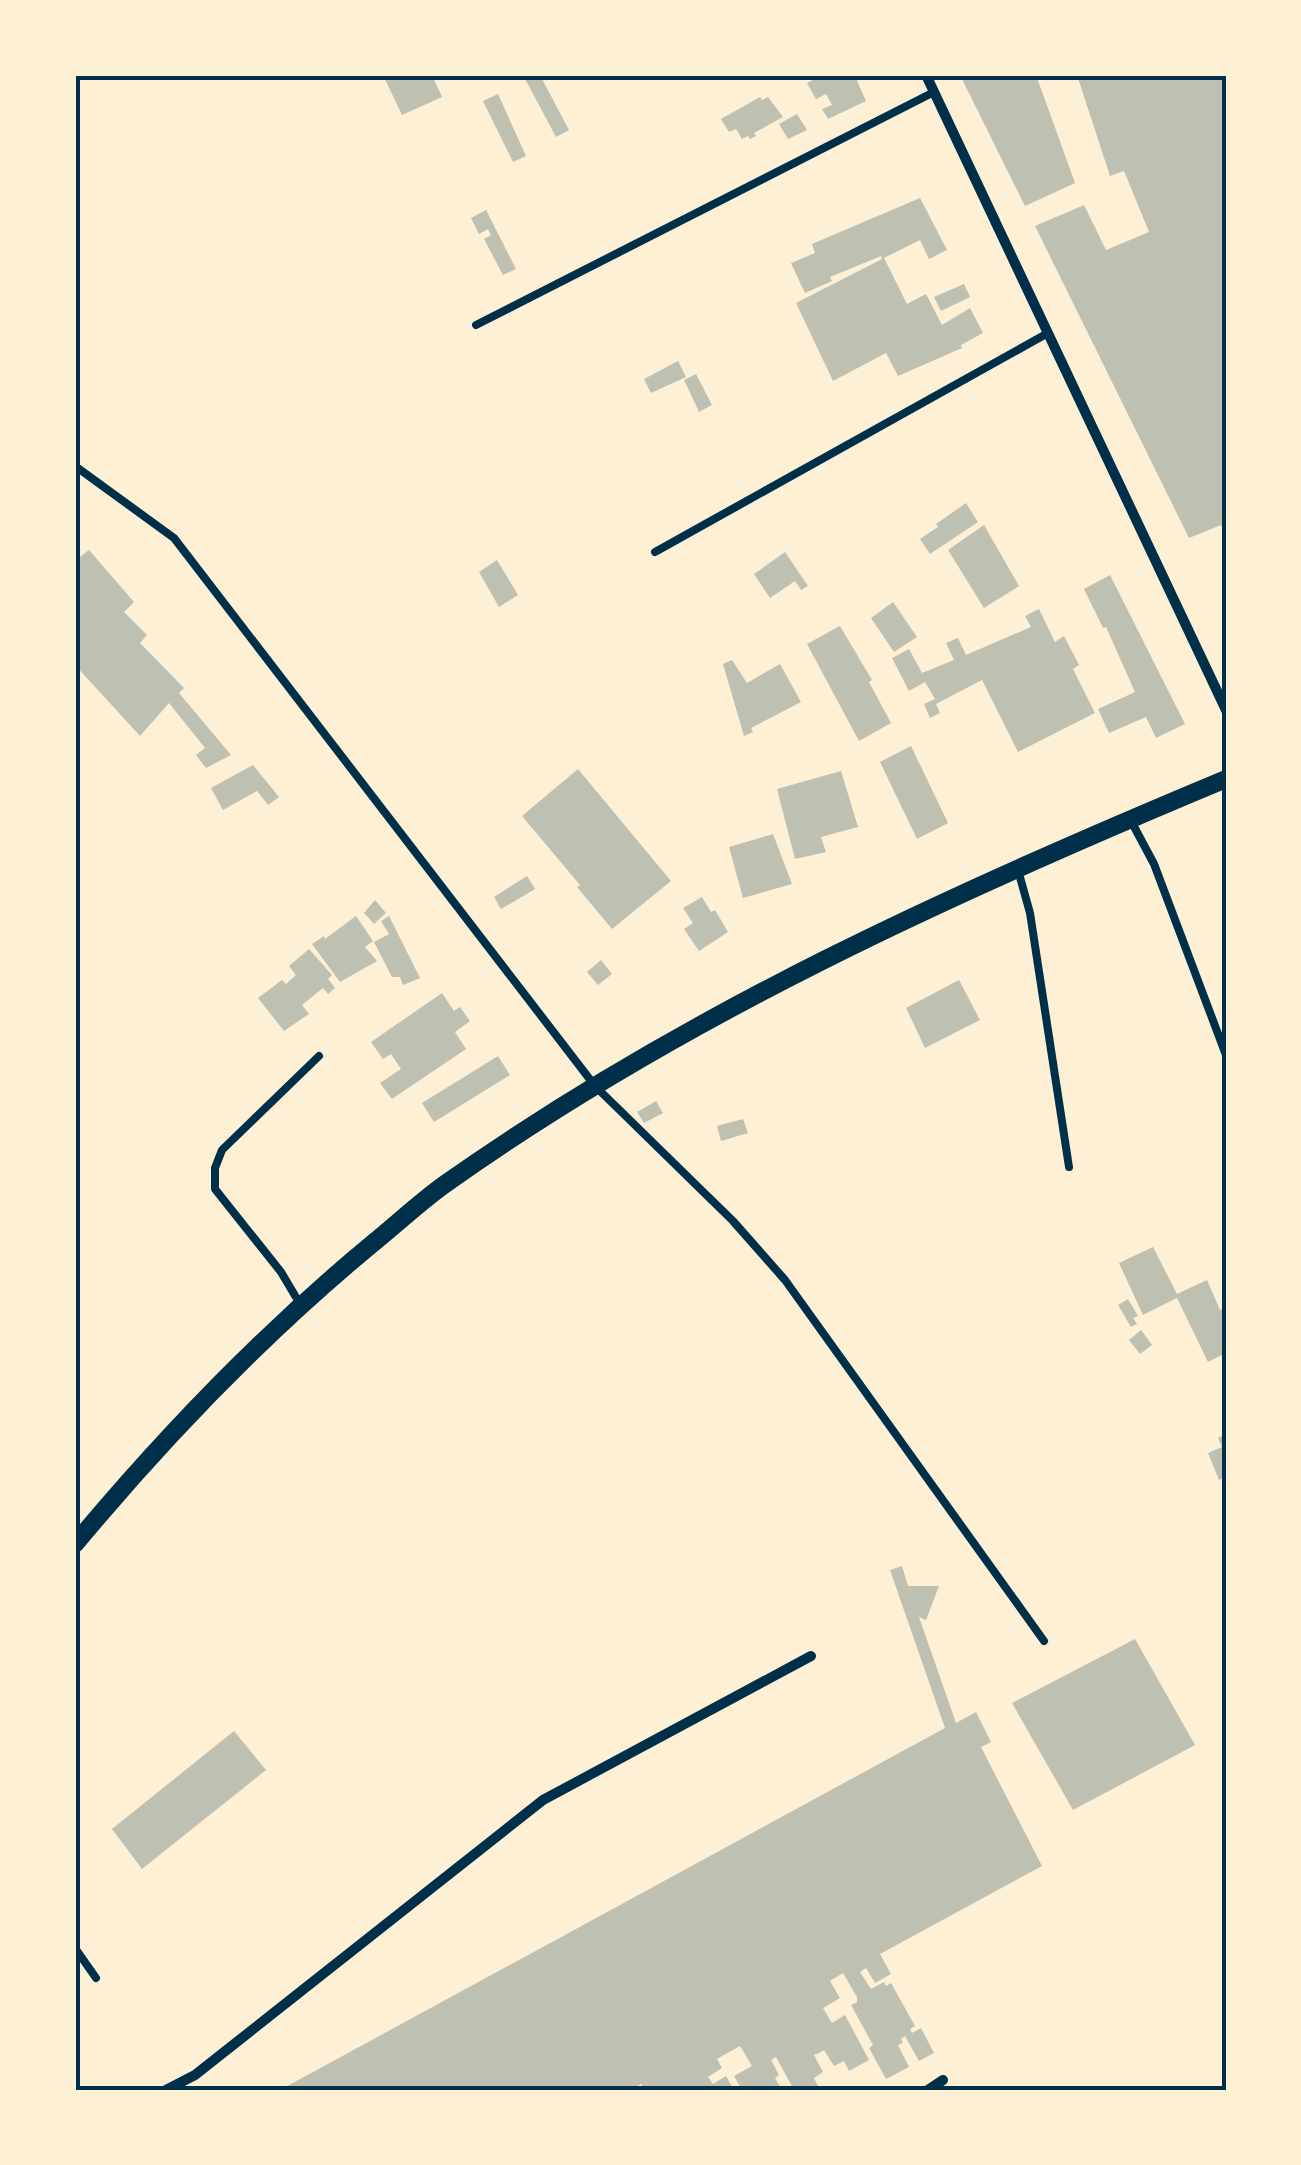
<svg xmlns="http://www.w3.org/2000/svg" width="1301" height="2165" viewBox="0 0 1301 2165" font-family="'Source Sans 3',sans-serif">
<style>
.building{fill:#bec0b2}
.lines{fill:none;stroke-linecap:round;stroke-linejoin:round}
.service{stroke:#003049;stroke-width:8}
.minor{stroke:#003049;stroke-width:10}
.tertiary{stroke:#003049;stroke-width:18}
.neatline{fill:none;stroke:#003049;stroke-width:4}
</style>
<rect width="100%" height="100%" fill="#fdf0d5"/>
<path class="building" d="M383,75H432L442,97L402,115Z
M523,75H540L569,130L556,137Z
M815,75H860L861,78L857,81L866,101L828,119L822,109L832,105L826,94L816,99L807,83L817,78Z
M960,75H1036L1075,183L1025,206Z
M1077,75H1226V538L1221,525L1189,538L1035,226L1084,205L1106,250L1149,232L1124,171L1110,176Z
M498,94L526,156L513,162L483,101Z
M760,97L762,100L768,97L783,117L754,133L756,136L750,139L748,136L742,139L736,129L729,132L721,119Z
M797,114L807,130L788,139L779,124Z
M920,198L947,250L929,259L920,240L882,259L881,256L830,277L832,281L805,293L791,263L815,253L812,244Z
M486,210L516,269L503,275L484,239L491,235L488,229L479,234L471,218Z
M884,258L907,304L926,294L942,325L970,308L983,333L961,345L962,348L898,376L886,353L833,381L796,303Z
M964,284L970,297L941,311L934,297Z
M678,361L686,377L651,393L644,379Z
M696,374L712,405L699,412L684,380Z
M966,503L978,522L930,554L920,539L938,527L936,524Z
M984,525L1019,586L984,608L948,550Z
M89,550L134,602L124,612L147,635L140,643L184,688L179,693L231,755L206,768L196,755L205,748L169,703L140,736L75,665V555L77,559Z
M785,552L808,586L801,590L795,581L770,598L754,574Z
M497,560L518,595L499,607L479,572Z
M1110,575L1185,724L1156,738L1146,717L1109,733L1098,709L1135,692L1106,627L1103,628L1084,589Z
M893,602L917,637L894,652L871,618Z
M1039,609L1055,642L1064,636L1079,665L1073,669L1095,713L1018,752L982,680L936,704L940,713L930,718L924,704L935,699L925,682L909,691L892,658L909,649L922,673L954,660L946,643L958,638L966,655L1031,627L1025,616Z
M840,626L872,680L869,682L891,723L859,741L807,644Z
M732,660L747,683L780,664L801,702L751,728L753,732L744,736L723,664Z
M911,746L948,823L917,839L880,762Z
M253,765L279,797L268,805L257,791L223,810L211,788Z
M578,769L671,881L612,929L577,887L580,885L522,816Z
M841,771L858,827L821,837L826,852L795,859L777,789Z
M773,834L792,884L743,898L729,847Z
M527,876L535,889L501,909L494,897Z
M702,897L711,912L715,910L728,932L699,951L684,929L693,923L683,908Z
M375,900L386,913L374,924L364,913Z
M356,916L373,941L365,947L377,961L340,982L312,944L324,936L325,939Z
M389,916L420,978L403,985L400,977H392L374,942L389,934L381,921Z
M309,949L332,975L328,979L335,988L328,994L323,988L302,1005L309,1014L284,1031L258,998L282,980L286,984L296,975L289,966Z
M601,960L612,974L598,985L587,972Z
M959,980L980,1020L925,1048L906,1008Z
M442,993L454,1011L460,1007L470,1021L455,1032L466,1049L392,1099L380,1083L401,1069L391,1054L383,1059L371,1042Z
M498,1056L510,1075L434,1122L422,1103Z
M656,1101L663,1113L644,1123L637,1112Z
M743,1119L748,1133L721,1141L717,1126Z
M1153,1247L1177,1294L1207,1280L1220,1310L1226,1307V1353L1208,1362L1177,1298L1143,1315L1119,1263Z
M1128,1299L1138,1316L1133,1318L1137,1324L1131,1327L1118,1305Z
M1141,1330L1152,1345L1140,1354L1129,1340Z
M1226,1434V1477L1219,1480L1208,1453L1222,1447L1218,1438Z
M902,1566L908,1586H939L926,1620L919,1617L956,1723L976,1712L991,1742L981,1747L1042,1866L880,1954L891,1974L875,1983L866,1968L860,1972L871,1989L884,1982L886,1986L891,1983L915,2026L910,2029L912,2033L921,2028L934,2053L919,2061L905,2036L901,2039L903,2043L898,2045L909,2067L886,2079L869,2048L873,2045L851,2005L857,2002V1997L843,1973L830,1981L840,1998L823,2008L832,2023L845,2015L869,2060L849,2071L844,2061L834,2066L824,2050L819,2053L814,2055L823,2072L814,2078L819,2088L814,2090H794L776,2057L771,2060L779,2075L775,2078L782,2090H742L734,2076L752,2066L740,2046L717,2059L722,2068L708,2077L713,2084L726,2076L734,2090H645L641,2084L629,2090H280L945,1728L890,1570Z
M1135,1639L1195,1745L1073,1810L1012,1703Z
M234,1731L266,1770L142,1869L112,1829Z"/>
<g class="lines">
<path class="service" d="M476,325L934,92
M75,466L174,538L595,1086L733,1221L785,1280L1044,1641
M655,552L1048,333
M1130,819L1154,864L1226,1055
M1018,870L1030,913L1069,1167
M300,1304L281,1272L215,1189V1168L222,1150L319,1056
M75,1948L96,1978"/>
<path class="minor" d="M926,75L1226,710
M166,2090L195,2075L543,1800L811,1656
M928,2090L943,2080"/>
<path class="tertiary" d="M75,1544C166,1435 263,1334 372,1244C398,1223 422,1200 448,1182C687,1013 957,891 1226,779"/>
</g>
<rect width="1301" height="2165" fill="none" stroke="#fdf0d5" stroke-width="155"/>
<rect x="78" y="78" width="1146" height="2010" class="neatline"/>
</svg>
